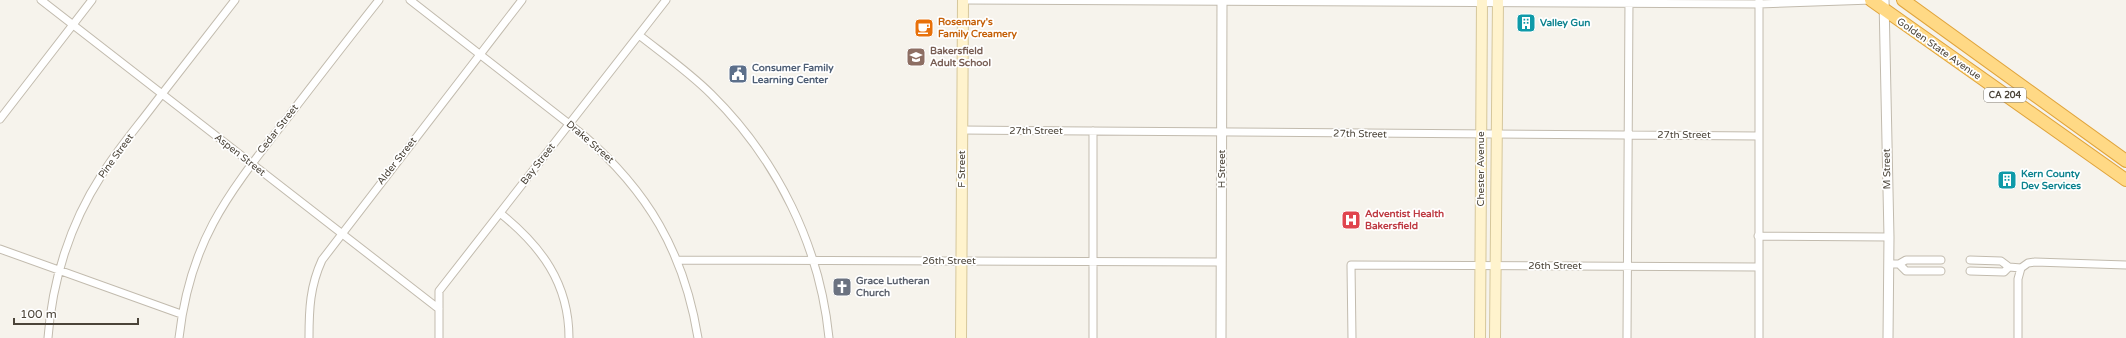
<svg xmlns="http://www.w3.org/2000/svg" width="2126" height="338" viewBox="0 0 2126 338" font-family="'Varela Round',sans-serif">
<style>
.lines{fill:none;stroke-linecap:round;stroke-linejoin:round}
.minor-casing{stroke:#c2bbae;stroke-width:9}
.tertiary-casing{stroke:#c2bbae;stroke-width:11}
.secondary-casing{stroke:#d6c79b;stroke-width:12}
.trunk-casing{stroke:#e0a43c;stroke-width:14}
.minor{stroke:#fff;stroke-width:7}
.tertiary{stroke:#fff;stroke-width:9}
.secondary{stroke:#fff3cd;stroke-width:10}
.trunk{stroke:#ffd985;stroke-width:12}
.labels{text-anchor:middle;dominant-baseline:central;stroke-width:3.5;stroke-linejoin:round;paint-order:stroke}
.shield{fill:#fff;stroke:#817c74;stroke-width:1}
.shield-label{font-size:9px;font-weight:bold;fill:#4b4439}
.food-label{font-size:10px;font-weight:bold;fill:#c56008;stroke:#fff;text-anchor:start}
.culture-label{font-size:10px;font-weight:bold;fill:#0d838f;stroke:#fff;text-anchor:start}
.street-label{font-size:10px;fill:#4b4439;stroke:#fff}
.education-label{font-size:10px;font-weight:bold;fill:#785e54;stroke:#fff;text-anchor:start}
.service-label{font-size:10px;font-weight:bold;fill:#4e5e75;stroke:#fff;text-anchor:start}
.health-label{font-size:10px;font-weight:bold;fill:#be3a42;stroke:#fff;text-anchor:start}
.worship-label{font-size:10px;font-weight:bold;fill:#5b616d;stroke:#fff;text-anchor:start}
</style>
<rect width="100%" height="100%" fill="#f6f3ec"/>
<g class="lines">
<g class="minor-casing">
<path id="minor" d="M41,0L439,309
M410,0L582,134C648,191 684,252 698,338
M965,0L1759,4L1872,0
M639,35C663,54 689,72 711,94C777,159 820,246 829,338
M0,119L92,0
M962,130L1759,136
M500,213C541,246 569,283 569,338
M1758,236L1889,237
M0,249L181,314
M678,260L1221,262
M1970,260L2001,261L2009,267L2021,268L2028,263L2035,262L2126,265
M1889,264H1899L1906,260H1941
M1899,264L1906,271H1941
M1970,271L2004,272L2009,267
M48,338C52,281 70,224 101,176C117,150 137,127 155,103C182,68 209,34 235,0
M179,338C190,239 229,193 288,117C318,78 348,39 379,0
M309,338C309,309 310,286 322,260L522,0
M439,338V291L666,0
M1093,338V131
M1352,338L1351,265L1758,267
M1627,338L1629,0
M1759,338V0
M2018,338V279L2021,268"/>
</g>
<g class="tertiary-casing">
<path id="tertiary" d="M1884,0L1889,237L1888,338
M1221,338L1222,0"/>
</g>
<g class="secondary-casing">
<path id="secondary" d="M961,338L963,0
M1480,338L1482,0
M1495,338L1498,0"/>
</g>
<g class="trunk-casing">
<path id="trunk" d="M1871,0L2126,180
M1903,0L2126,161"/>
</g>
<use href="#minor" class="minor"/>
<use href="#tertiary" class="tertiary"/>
<use href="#secondary" class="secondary"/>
<use href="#trunk" class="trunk"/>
</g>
<defs>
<g id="building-square" transform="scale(1)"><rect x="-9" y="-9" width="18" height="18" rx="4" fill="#0f9aa8" stroke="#fff"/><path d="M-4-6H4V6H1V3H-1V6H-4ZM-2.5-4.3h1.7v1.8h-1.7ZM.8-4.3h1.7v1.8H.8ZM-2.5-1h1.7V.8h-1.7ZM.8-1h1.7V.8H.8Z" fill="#fff"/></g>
<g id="cafe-square" transform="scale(1)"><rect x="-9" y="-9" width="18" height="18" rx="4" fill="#e8710a" stroke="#fff"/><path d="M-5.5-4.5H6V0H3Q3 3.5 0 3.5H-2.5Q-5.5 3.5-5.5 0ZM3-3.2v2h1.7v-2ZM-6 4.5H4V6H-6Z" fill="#fff"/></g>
<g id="university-square" transform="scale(1)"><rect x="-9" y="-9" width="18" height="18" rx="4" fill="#8d6e63" stroke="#fff"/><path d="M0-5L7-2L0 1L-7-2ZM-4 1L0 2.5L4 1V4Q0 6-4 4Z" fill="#fff"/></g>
<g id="civic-square" transform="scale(1)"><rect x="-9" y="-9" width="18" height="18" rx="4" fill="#5c6f8a" stroke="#fff"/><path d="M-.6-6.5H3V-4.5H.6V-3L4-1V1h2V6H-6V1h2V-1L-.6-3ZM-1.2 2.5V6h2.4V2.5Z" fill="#fff"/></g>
<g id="hospital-square" transform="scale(1)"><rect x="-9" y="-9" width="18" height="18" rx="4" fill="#e0444e" stroke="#fff"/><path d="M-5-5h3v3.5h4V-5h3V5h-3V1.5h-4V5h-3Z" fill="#fff"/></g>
<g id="church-square" transform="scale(1)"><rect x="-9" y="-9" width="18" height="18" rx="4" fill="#6b7280" stroke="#fff"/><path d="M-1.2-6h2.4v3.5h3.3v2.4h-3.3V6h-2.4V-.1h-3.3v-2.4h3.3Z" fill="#fff"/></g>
</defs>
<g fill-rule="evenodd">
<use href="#building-square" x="1526" y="23"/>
<use href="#cafe-square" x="924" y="28"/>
<use href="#university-square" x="916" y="57"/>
<use href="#civic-square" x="738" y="74"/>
<use href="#building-square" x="2007" y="180"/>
<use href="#hospital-square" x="1351" y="220"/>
<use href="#church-square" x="842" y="287"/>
</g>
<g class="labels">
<rect class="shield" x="1984" y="88" width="42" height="14" rx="3"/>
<g class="shield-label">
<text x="2005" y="95">CA 204</text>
</g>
<g class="food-label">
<text x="938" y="22">Rosemary's<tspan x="938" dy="12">Family Creamery</tspan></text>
</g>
<g class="culture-label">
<text x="1540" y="23">Valley Gun</text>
<text x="2021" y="174">Kern County<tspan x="2021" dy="12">Dev Services</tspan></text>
</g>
<g class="street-label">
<text transform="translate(1939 49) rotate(35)">Golden State Avenue</text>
<text transform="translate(278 129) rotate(-52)">Cedar Street</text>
<text x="1036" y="131">27th Street</text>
<text transform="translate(1360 134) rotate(1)">27th Street</text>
<text x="1684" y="135">27th Street</text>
<text transform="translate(590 142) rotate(41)">Drake Street</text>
<text transform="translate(240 155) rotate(38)">Aspen Street</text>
<text transform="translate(116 156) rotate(-54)">Pine Street</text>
<text transform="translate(397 161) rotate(-52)">Alder Street</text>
<text transform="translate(538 164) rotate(-52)">Bay Street</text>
<text transform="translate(962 169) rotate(-90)">F Street</text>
<text transform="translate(1222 169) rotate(-90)">H Street</text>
<text transform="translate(1481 169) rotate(-90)">Chester Avenue</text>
<text transform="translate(1887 169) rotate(-91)">M Street</text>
<text x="949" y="261">26th Street</text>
<text x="1555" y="266">26th Street</text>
</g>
<g class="education-label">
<text x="930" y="51">Bakersfield<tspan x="930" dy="12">Adult School</tspan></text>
</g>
<g class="service-label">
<text x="752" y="68">Consumer Family<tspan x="752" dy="12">Learning Center</tspan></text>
</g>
<g class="health-label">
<text x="1365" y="214">Adventist Health<tspan x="1365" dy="12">Bakersfield</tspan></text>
</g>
<g class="worship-label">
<text x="856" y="281">Grace Lutheran<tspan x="856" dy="12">Church</tspan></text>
</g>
</g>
<path d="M14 318v6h124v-6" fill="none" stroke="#4b4439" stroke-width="2"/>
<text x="20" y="318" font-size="12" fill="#4b4439" stroke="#ffffff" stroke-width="3" paint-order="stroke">100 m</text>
</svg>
